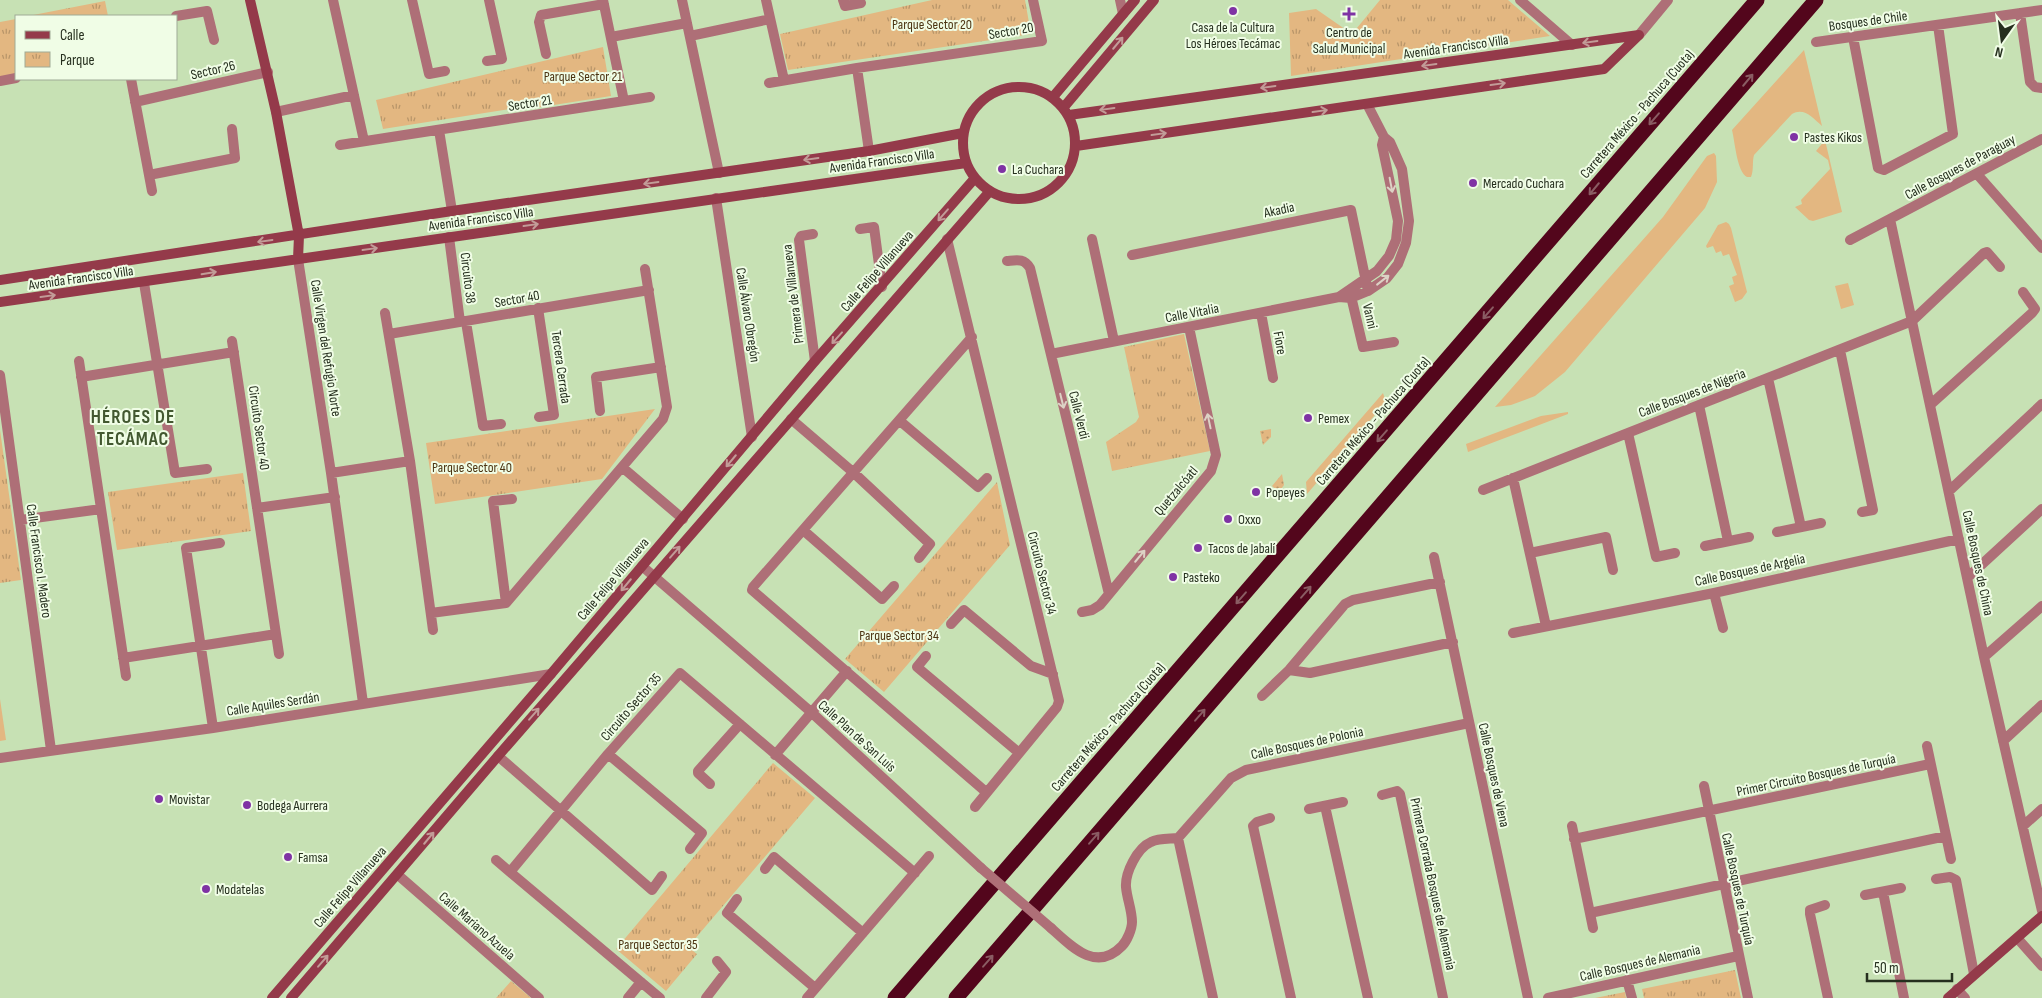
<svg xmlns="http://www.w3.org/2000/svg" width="2042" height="998" viewBox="0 0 2042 998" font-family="'Sofia Sans Condensed',sans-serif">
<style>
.grass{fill:#e3b781}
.park{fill:url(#park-tufts)}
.garden{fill:url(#garden-dots)}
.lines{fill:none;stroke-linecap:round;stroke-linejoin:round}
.street{stroke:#ae6f77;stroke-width:10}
.secondary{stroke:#943a4a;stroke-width:10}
.highway{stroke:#53061c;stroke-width:15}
.street-bridge{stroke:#ae6f77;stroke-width:10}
.oneway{stroke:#c29c98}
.oneway2{stroke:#8a5c63}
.oneway3{stroke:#dcd2c5}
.poi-dot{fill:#7f33a4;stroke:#f0fde6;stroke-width:2}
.labels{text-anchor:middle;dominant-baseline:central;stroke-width:4;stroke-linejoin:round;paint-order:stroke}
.street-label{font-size:14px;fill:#252f1e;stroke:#f0fde6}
.park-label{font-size:14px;fill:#4b3311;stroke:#f0fde6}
.poi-label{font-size:14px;fill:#252f1e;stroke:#f0fde6;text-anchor:start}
.district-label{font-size:19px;font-weight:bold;letter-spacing:1px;fill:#425830;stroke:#f0fde6}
</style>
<defs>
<pattern id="park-tufts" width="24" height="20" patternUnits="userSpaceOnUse" patternTransform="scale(1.25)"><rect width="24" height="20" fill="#e3b781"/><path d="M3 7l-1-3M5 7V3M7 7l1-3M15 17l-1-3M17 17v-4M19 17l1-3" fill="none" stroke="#b89569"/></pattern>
<pattern id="garden-dots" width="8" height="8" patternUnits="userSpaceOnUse" patternTransform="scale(1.25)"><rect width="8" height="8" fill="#e3b781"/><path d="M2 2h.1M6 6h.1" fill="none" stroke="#b89569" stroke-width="1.8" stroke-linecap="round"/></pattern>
</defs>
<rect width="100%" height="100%" fill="#c7e1b4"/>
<path class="grass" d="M1804,50L1822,126C1813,118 1804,107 1792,114L1754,155C1752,162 1754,170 1751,177H1747C1737,172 1735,142 1732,130Z
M1825,140L1842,212L1813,221L1809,220L1795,207L1802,204L1801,200L1830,169L1828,160L1816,151Z
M1714,153L1716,156L1717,182L1705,208L1565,372L1535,396L1511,405L1495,407L1663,217L1707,156Z
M1726,222L1729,224L1731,228L1747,292L1742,299L1735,302L1729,286L1734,284L1732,277L1737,275L1729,254L1723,256L1721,251L1716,253L1713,246L1707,248L1706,246L1718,225Z
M1848,283L1854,305L1841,309L1835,286Z
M1383,393L1386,402L1307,494L1306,482Z
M1568,412V414L1468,452L1466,444L1541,416Z
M0,699L6,740L0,741Z"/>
<path class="park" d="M932,0H1025L1031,34L788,70L780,34Z
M1380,0H1508L1550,36L1291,76L1289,13L1316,9L1352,34Z
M105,1L108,16H28Z
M16,19V74L0,77V22Z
M603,47L611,96L541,107L517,108L383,129L376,100Z
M1184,334L1210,451L1112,471L1106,442L1136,422L1139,417L1124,347Z
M655,409L602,479L435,504L426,443Z
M0,430L21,580L0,583Z
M243,473L251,531L117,550L108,492Z
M997,482L1010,545L884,692L845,659Z
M773,763L815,798L688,947L697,954L666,991L616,949Z
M1735,970L1741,998H1644L1642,989Z
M511,981L531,998H496Z
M1625,992L1626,998H1595Z"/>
<path class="garden" d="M1271,429V437L1263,445L1260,431Z
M1282,474L1284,485L1279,492L1272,486Z"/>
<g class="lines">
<path class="street" d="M333,0L364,141
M412,0L429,74L445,71
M603,0L624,101
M682,0L719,173
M766,0L784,80
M843,0L845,6L861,3
M1120,0L1123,14
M1520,0L1572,45
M2020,13L2030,82L2035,87L2042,88
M176,16L207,11L214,40
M1639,35L1668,0
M690,36L770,19
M611,37L687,23
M1853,37L1878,168L1884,170L1953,134L1938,25
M1816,42L2042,10
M546,54L539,22L541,15L604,4
M487,61L502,59L489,0
M857,68L869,151
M131,79L152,191
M0,81L16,78
M769,83L857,68L1042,41L1033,0
M135,102L268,72
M276,112L354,95
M439,130L452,211
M340,145L650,97
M1977,174L2042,248
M149,175L235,158L232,129
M716,198L752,437
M1890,219L1984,657L2042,911
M860,229L874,227L882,287
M813,234L801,236L799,240L815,361
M449,237L460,322
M947,239L1059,701L1057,707L975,807
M1092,239L1114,341
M1850,240L2042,139
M1132,255L1351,210L1368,291
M298,259L331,473L363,703
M1007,261C1017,260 1024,258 1030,268L1109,594
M144,283L175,473L207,469
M1350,292L1363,347L1394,342
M1339,297L1377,271L1389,256L1396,240L1398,221L1382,145L1384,137
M538,308L554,415L539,417
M385,313L410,461L433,630
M1261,313L1273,378
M466,322L483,426L501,424
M389,334L649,290
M972,337L753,587L752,590L986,792
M232,341L279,654
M1840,350L1873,510L1862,512
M1051,354L1339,297L1351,298L1368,291L1387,278L1398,264L1406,243L1409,221L1402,169L1390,142L1384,137L1367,104
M79,361L126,676
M0,375L51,750
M81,377L234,352
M1768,378L1801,527
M1699,405L1728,541
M1930,405L2032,313L2035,309L2023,292
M600,411L596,377L661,367
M791,419L854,473L930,544L919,558
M900,421L978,487L987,478
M1628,433L1656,557L1675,553
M622,467L683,519
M331,473L410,461
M1513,478L1546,626
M1483,490L1912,321L1984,253L1987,252L2000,267
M1949,491L2042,404
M257,508L335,497
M20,520L101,509
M803,530L882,599L894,586
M1777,532L1821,523
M1705,546L1749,537
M1530,553L1606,537L1613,570
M1434,557L1528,998
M642,566L811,712L981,868
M1967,578L2042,509
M1714,593L1723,628
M506,603L493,501L512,499
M1082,612L1092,610L1100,605L1211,471L1216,455L1189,327
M431,613L506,603L663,419L667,407L645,269
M951,624L964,610L1031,666L1053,674
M1513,633L1714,593L1959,539
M926,656L917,667L1018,752
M1984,657L2042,606
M123,658L276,634
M1289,670L1310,673L1453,642
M1262,696L1289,670L1345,604L1353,600L1440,582
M213,728L186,548L220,543
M2003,741L2042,705
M1927,746L1951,859
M608,754L702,833L690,849
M775,755L847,671
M498,756L652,890L662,876
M0,758L213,728L551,674
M710,784L698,773V771L740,724
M1704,786L1748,998
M1382,795L1397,791L1400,794L1443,998
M1325,806L1368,998
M1309,809L1343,802
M1270,818L1257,822L1253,826L1291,998
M1572,826L1593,928
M2023,826L2042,809
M1178,838L1213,998
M1574,839L1930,764
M496,860L510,872
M765,869L774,857L863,933
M398,875L539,998
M1936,879L1950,877L1956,880L1974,974
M1883,892L1904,998
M1865,895L1901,888
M737,899L727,913L815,988
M1825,905L1810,910V914L1828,998
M1590,913L1946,836
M1051,928C1071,946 1096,973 1122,946C1127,941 1132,929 1132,922C1132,910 1127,899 1126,887C1125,873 1137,848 1151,842C1159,838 1170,839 1178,838L1231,778L1246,770L1469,723
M2018,939L2042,966
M1627,980L1632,998
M1957,989L1965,998
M628,998L641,982
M660,998L510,872L608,754L680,673L915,873
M706,998L726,972L717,961
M807,998L929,856
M1548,998L1738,956"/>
<path class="secondary" d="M250,0L276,112L299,236L298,259
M963 143a56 56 0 1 1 112 0a56 56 0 1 1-112 0Z
M1053,97L1135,0
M1064,107L1154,0
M1069,115L1639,35
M1076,146L1604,69L1639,35
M0,280L452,211L869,151L963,133
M0,302L966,163
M272,998L551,674L815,361L975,178
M291,998L498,756L990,191
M1948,998L2042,916"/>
<path class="highway" d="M895,998L1757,0
M956,998L1816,0"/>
<path class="street-bridge" d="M981,868L1051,928"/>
</g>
<defs><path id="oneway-shaft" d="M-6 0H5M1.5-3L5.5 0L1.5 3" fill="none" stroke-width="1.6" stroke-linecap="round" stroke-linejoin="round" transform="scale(1.25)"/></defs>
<g class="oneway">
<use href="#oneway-shaft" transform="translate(1590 42) rotate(172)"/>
<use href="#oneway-shaft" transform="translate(1118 43) rotate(-50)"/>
<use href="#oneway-shaft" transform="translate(1429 65) rotate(172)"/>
<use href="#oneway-shaft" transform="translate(1498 84) rotate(-8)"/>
<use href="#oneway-shaft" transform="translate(1268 87) rotate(172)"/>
<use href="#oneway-shaft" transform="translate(1107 109) rotate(172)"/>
<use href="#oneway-shaft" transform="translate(1320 111) rotate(-8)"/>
<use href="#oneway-shaft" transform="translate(1159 134) rotate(-8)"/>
<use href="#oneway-shaft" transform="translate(811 159) rotate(172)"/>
<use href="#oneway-shaft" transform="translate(651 183) rotate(172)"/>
<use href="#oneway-shaft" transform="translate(943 215) rotate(131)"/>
<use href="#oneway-shaft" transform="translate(531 225) rotate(-8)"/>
<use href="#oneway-shaft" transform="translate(265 241) rotate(172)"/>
<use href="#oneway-shaft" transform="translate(370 249) rotate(-8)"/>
<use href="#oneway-shaft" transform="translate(209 273) rotate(-9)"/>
<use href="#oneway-shaft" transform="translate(48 296) rotate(-8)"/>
<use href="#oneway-shaft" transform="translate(837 338) rotate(132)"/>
<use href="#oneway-shaft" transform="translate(731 461) rotate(130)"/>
<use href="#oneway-shaft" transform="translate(675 552) rotate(-49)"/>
<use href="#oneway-shaft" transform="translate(626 585) rotate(130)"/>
<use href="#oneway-shaft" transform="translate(534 714) rotate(-49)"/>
<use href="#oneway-shaft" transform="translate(429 838) rotate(-50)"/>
<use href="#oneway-shaft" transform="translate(323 961) rotate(-49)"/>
</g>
<g class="oneway2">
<use href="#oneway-shaft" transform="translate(1748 80) rotate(-50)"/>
<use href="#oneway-shaft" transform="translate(1654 119) rotate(131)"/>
<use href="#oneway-shaft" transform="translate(1594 189) rotate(130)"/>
<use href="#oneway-shaft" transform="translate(1488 313) rotate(131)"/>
<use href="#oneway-shaft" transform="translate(1382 436) rotate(131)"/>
<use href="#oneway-shaft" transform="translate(1306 592) rotate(-49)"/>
<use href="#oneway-shaft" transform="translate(1241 598) rotate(131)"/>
<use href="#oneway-shaft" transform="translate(1200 715) rotate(-49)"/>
<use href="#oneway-shaft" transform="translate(1094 838) rotate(-49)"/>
<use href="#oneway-shaft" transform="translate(988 961) rotate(-49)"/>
</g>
<g class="oneway3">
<use href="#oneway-shaft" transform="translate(1391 185) rotate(79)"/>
<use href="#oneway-shaft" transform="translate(1383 280) rotate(-38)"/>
<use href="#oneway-shaft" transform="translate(1062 401) rotate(76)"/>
<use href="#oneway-shaft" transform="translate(1209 421) rotate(-102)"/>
<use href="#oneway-shaft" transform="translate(1140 556) rotate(-50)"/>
</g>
<g class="poi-dot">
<circle cx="1233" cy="11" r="5"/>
<path d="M1346.5 6.5h5v5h5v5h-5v5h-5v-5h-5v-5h5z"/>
<circle cx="1794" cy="137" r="5"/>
<circle cx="1002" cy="169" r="5"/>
<circle cx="1473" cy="183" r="5"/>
<circle cx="1308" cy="418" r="5"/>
<circle cx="1256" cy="492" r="5"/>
<circle cx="1228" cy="519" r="5"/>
<circle cx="1198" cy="548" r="5"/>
<circle cx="1173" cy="577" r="5"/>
<circle cx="159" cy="799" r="5"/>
<circle cx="247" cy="805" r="5"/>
<circle cx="288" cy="857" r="5"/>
<circle cx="206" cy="889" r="5"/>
</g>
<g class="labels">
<g class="street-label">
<text transform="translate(1868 21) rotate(-8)">Bosques de Chile</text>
<text transform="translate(1011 31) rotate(-10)">Sector 20</text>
<text transform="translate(1456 47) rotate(-8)">Avenida Francisco Villa</text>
<text transform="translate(213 70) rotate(-13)">Sector 26</text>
<text transform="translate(530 103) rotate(-9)">Sector 21</text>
<text transform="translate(1637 114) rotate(-49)">Carretera México - Pachuca (Cuota)</text>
<text transform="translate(882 161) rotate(-8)">Avenida Francisco Villa</text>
<text transform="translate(1960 167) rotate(-28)">Calle Bosques de Paraguay</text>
<text transform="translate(1279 210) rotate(-12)">Akadia</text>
<text transform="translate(481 219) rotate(-8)">Avenida Francisco Villa</text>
<text transform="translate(877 271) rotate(-49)">Calle Felipe Villanueva</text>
<text transform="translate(81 278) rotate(-8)">Avenida Francisco Villa</text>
<text transform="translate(468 278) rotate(83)">Circuito 38</text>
<text transform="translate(793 294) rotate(-97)">Primera de Villanueva</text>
<text transform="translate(517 299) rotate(-10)">Sector 40</text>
<text transform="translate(1192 313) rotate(-11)">Calle Vitalia</text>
<text transform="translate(748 315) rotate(81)">Calle Álvaro Obregón</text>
<text transform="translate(1370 316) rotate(77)">Vanni</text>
<text transform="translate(1280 343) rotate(80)">Fiore</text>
<text transform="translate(326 348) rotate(81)">Calle Virgen del Refugio Norte</text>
<text transform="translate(561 367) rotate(82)">Tercera Cerrada</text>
<text transform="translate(1692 393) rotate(-21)">Calle Bosques de Nigeria</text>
<text transform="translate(1079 415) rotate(76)">Calle Verdi</text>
<text transform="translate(1373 421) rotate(-49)">Carretera México - Pachuca (Cuota)</text>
<text transform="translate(259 428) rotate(82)">Circuito Sector 40</text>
<text transform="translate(1176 491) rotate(-50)">Quetzalcóatl</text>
<text transform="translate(39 561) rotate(82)">Calle Francisco I. Madero</text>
<text transform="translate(1978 563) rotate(78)">Calle Bosques de China</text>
<text transform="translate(1750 570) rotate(-12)">Calle Bosques de Argelia</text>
<text transform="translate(1042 573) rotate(76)">Circuito Sector 34</text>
<text transform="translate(613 579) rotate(-50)">Calle Felipe Villanueva</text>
<text transform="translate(273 704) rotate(-9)">Calle Aquiles Serdán</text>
<text transform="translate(631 707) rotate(-49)">Circuito Sector 35</text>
<text transform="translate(1108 727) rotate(-49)">Carretera México - Pachuca (Cuota)</text>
<text transform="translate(857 736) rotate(42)">Calle Plan de San Luis</text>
<text transform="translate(1307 743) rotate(-12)">Calle Bosques de Polonia</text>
<text transform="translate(1494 775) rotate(78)">Calle Bosques de Viena</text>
<text transform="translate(1816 775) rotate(-12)">Primer Circuito Bosques de Turquía</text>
<text transform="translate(1433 884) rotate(78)">Primera Cerrada Bosques de Alemania</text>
<text transform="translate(350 887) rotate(-49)">Calle Felipe Villanueva</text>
<text transform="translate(1738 889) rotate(78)">Calle Bosques de Turquía</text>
<text transform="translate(477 926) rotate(41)">Calle Mariano Azuela</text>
<text transform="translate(1640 963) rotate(-13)">Calle Bosques de Alemania</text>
</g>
<g class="park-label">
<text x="932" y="24">Parque Sector 20</text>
<text x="583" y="76">Parque Sector 21</text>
<text x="472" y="467">Parque Sector 40</text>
<text x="899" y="635">Parque Sector 34</text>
<text x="658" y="944">Parque Sector 35</text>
</g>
<g class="poi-label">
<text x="1233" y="27" text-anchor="middle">Casa de la Cultura<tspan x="1233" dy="16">Los Héroes Tecámac</tspan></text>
<text x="1349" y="32" text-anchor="middle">Centro de<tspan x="1349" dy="16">Salud Municipal</tspan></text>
<text x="1804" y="137">Pastes Kikos</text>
<text x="1012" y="169">La Cuchara</text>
<text x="1483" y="183">Mercado Cuchara</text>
<text x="1318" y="418">Pemex</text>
<text x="1266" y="492">Popeyes</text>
<text x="1238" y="519">Oxxo</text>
<text x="1208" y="548">Tacos de Jabalí</text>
<text x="1183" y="577">Pasteko</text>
<text x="169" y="799">Movistar</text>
<text x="257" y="805">Bodega Aurrera</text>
<text x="298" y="857">Famsa</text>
<text x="216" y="889">Modatelas</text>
</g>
<g class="district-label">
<text x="133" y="417">HÉROES DE<tspan x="133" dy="22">TECÁMAC</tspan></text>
</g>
</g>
<rect x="15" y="15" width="162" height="65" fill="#f0fde6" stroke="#9fab96"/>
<rect x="25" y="31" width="25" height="8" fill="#943a4a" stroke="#9fab96"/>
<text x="60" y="40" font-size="15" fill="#252f1e">Calle</text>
<rect x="25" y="52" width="25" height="15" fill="url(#park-tufts)" stroke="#9fab96"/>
<text x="60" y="65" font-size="15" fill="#252f1e">Parque</text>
<g transform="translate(2002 40) rotate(194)" stroke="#f0fde6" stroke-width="4" paint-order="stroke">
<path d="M0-4L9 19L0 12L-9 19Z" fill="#252f1e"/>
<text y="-8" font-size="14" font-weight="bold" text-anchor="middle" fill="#252f1e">N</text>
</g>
<path d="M1867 973v8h85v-8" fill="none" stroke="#252f1e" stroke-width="2.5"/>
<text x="1874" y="973" font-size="15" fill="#252f1e" stroke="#f0fde6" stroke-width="4" paint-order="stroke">50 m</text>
</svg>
